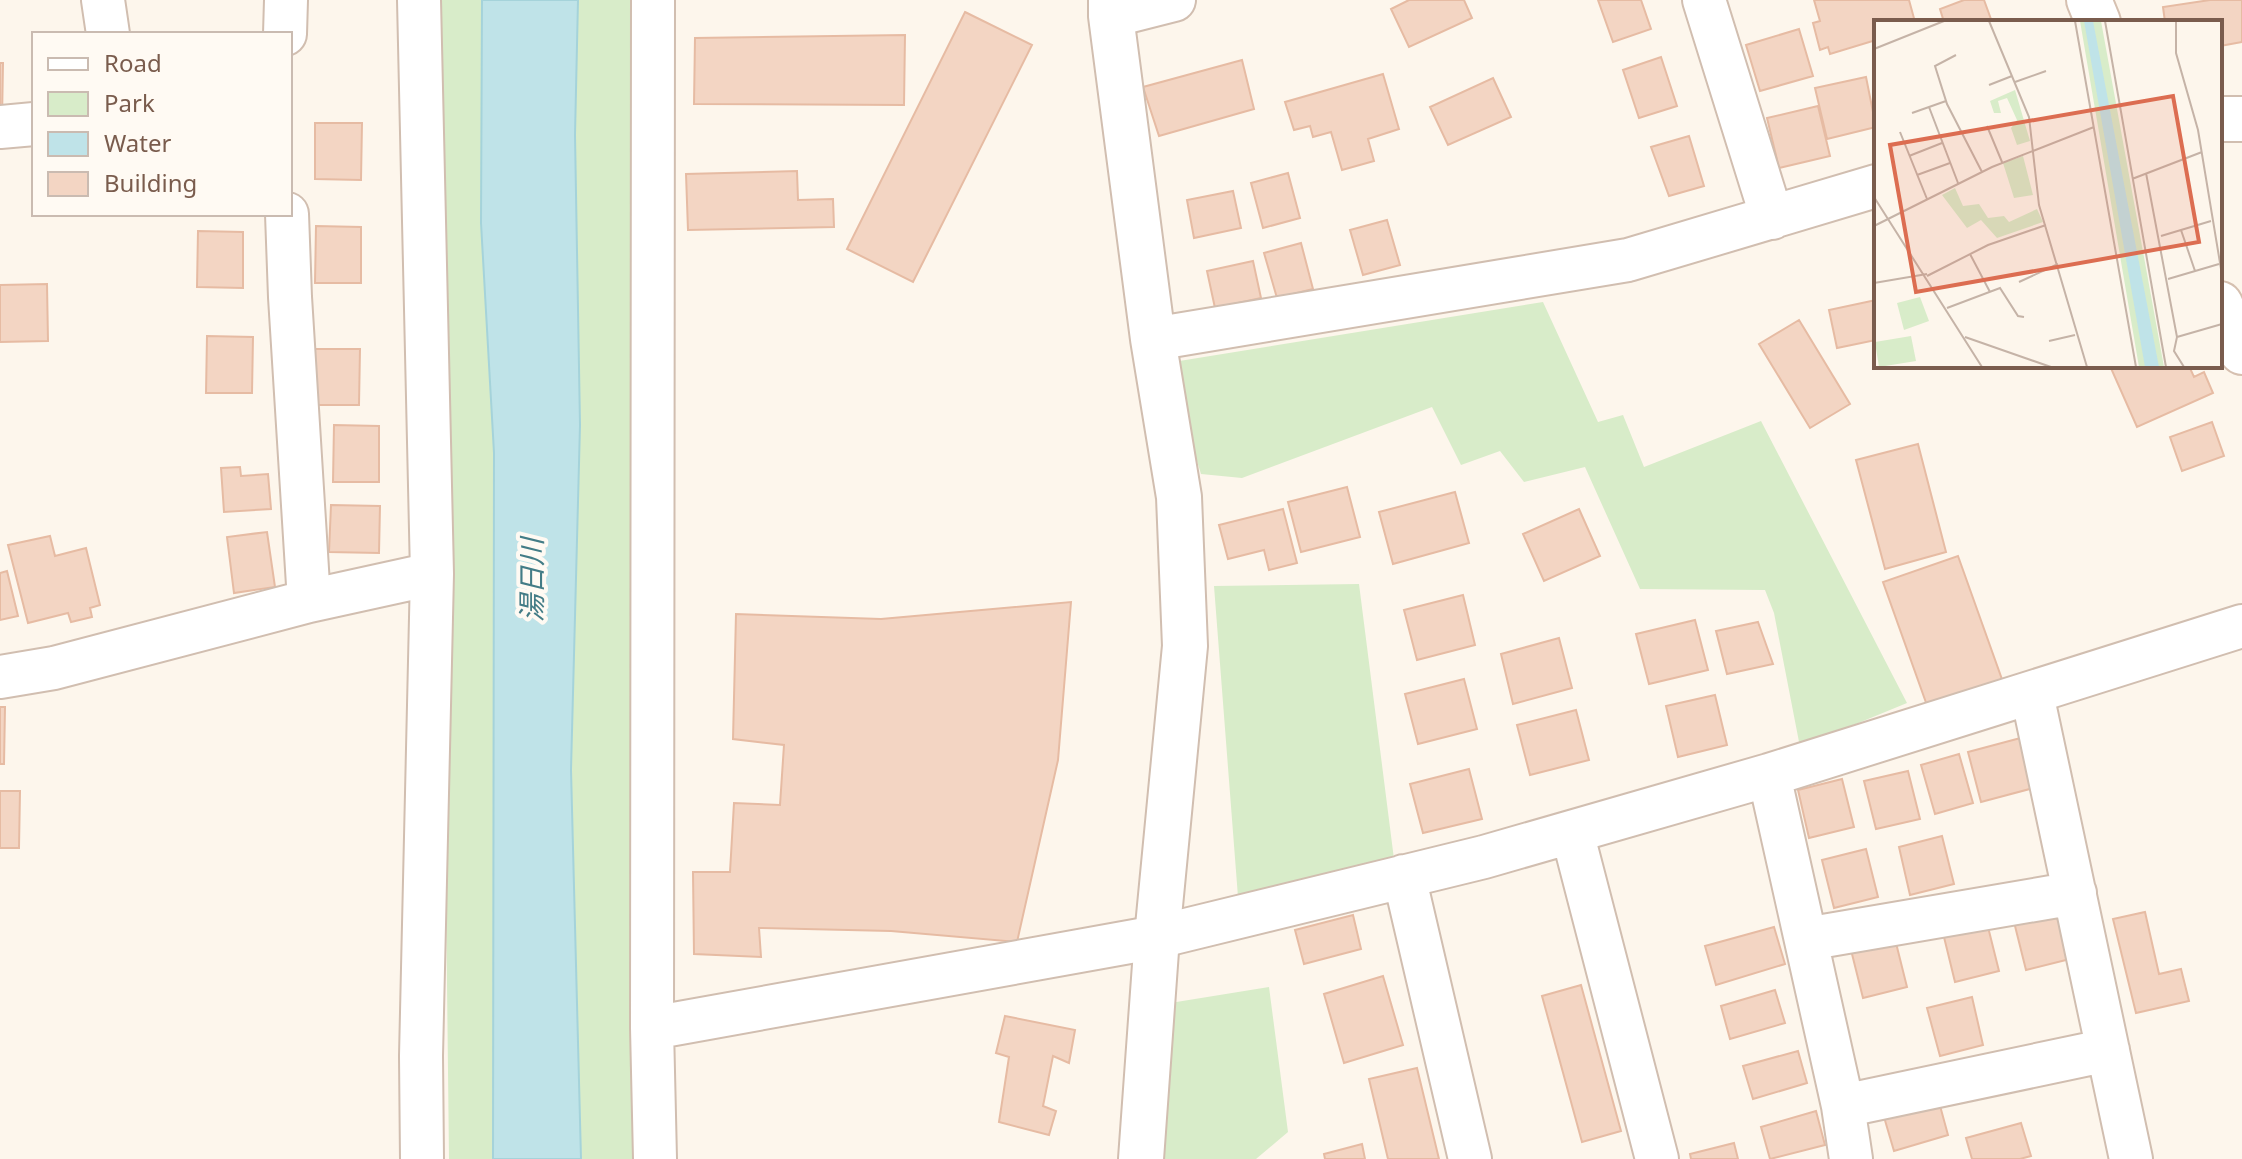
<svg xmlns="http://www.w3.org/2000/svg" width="2242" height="1159" viewBox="0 0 2242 1159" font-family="'Noto Sans','Noto Sans JP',sans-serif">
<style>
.green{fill:#d8ecc9}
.water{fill:#bfe3e8;stroke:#a5d3da;stroke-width:2}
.building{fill:#f3d5c3;stroke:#e6bba3;stroke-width:2}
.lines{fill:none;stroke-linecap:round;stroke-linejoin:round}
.minor-casing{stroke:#d1beb0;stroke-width:46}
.tertiary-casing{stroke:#d1beb0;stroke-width:48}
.secondary-casing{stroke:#d6c0b0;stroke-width:48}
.minor{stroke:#fff;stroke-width:42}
.tertiary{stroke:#fff;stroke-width:44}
.secondary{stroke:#fff;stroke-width:44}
.labels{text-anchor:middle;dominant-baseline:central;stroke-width:8;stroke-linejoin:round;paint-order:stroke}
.water-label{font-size:28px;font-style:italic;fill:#437c86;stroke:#fffaf3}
.inset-road{fill:none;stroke:#c5b3a7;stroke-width:2}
.view{fill:#dc6d51;fill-opacity:0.15;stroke:#dc6d51;stroke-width:4}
.inset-edge{fill:none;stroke:#7a5c4d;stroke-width:4}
</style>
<rect width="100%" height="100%" fill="#fdf6ec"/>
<path class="green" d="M426,0H630V546L637,1159H449L442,544Z
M1543,302L1598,422L1623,415L1644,467L1761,421L1907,703L1800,747L1774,613L1765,590L1640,589L1585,467L1524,482L1500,451L1461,465L1432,407L1242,478L1201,474L1167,363Z
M1359,584L1395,867L1238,897L1214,586Z
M1269,987L1288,1132L1256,1159H1157L1164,1004Z"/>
<path class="water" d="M482,0H578L575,135L580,425L571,770L581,1159H493L494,453L481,223Z"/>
<path class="building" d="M1409,0H1464L1472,18L1409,47L1391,9Z
M1598,0H1641L1651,29L1613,42Z
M1814,0H1909L1915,22H1876V40L1830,54L1828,47L1820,50L1813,23L1820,21Z
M1964,0H1984L1992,22H1944L1940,9Z
M2210,0H2242V42L2220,46V22H2165L2163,7Z
M965,12L1032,45L913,282L847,249Z
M1799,29L1813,76L1760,91L1746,45Z
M45,32L90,33V34H44Z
M905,35L904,105L694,104L695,38Z
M1661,57L1677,106L1639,118L1623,70Z
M1242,60L1254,109L1159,136L1143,87Z
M0,63H3L2,120H0Z
M1383,74L1399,129L1368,139L1374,161L1342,170L1331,132L1313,137L1310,126L1294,130L1285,102Z
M1866,77L1876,127L1827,139L1815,88Z
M1493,78L1511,117L1448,145L1430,107Z
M1818,106L1830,156L1779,168L1767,118Z
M315,123H362L361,180L315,179Z
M1689,136L1704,186L1669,196L1651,147Z
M797,171L798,200L833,199L834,227L688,230L686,174Z
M1288,173L1300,218L1263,228L1251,183Z
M1233,191L1241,228L1194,238L1187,200Z
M1387,220L1400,265L1363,275L1350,230Z
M316,226L361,227V283H315Z
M198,231L243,232V288L197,287Z
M1301,243L1313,289L1277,298L1264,253Z
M1253,261L1261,298L1215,308L1207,271Z
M47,284L48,341L0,342V285Z
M1876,300V340L1837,348L1829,310Z
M1799,320L1850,404L1810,428L1759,344Z
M207,336L253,337L252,393H206Z
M314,349H360L359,405H314Z
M2110,366H2189L2194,377L2204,372L2213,393L2137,427Z
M2212,422L2224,456L2182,471L2170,437Z
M334,425L379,426V482H333Z
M1918,444L1946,552L1885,569L1856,460Z
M240,467L241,476L268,474L271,509L224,512L221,468Z
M1347,487L1360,537L1301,552L1288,502Z
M1455,492L1469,543L1393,564L1379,512Z
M331,505L380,506L379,553L329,552Z
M1283,509L1297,563L1269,570L1264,550L1228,559L1219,525Z
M1579,509L1600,556L1544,581L1523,534Z
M267,532L275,587L234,593L227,537Z
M50,536L55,556L86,548L100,605L90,608L92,617L71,622L68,613L28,623L8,545Z
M1958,556L2004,685L1929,711L1883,582Z
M7,571L18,616L0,620V573Z
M1463,595L1475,645L1417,660L1404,610Z
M1071,602L1058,760L1017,942L891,931L759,928L761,957L694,954L693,872H730L734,803L780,805L784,745L733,739L736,614L881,619Z
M1695,620L1708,670L1649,684L1636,634Z
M1758,622L1773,664L1727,674L1716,631Z
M1559,638L1572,688L1513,704L1501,654Z
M1464,679L1477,729L1418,744L1405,694Z
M1715,695L1727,745L1678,757L1666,706Z
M0,707H5L4,764H0Z
M1576,710L1589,760L1530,775L1517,725Z
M2028,736L2041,786L1981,802L1968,752Z
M1959,754L1973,803L1935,814L1921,765Z
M1469,769L1482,819L1423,833L1410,784Z
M1908,771L1920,819L1876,829L1864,781Z
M1842,779L1854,827L1809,838L1798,790Z
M0,791H20L19,848H0Z
M1942,836L1954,884L1910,895L1899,847Z
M1866,849L1878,897L1834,908L1822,860Z
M2058,911L2070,959L2026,970L2014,922Z
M2145,912L2159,974L2181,969L2189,1001L2136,1013L2113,919Z
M1353,915L1361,949L1304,964L1295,930Z
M1987,923L1999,971L1955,982L1943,933Z
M1774,927L1785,964L1716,985L1705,946Z
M1895,939L1907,987L1863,998L1851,950Z
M1383,976L1403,1045L1344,1063L1324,994Z
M1581,985L1621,1131L1582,1142L1542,996Z
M1775,990L1785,1023L1730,1039L1721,1006Z
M1972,997L1983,1045L1940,1056L1927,1008Z
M1005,1016L1075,1030L1069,1063L1053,1056L1043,1106L1056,1111L1049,1135L999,1122L1009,1057L996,1053Z
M1798,1051L1807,1083L1753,1099L1743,1066Z
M1417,1068L1439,1159H1388L1369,1079Z
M1939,1102L1948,1135L1894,1151L1884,1117Z
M1816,1111L1825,1145L1770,1159L1761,1127Z
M2021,1123L2031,1156L2020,1159H1972L1966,1138Z
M1734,1143L1738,1159H1691L1690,1154Z
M1362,1144L1365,1159H1325L1324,1154Z"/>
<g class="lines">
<g class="minor-casing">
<path id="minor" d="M103,0L108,34
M419,0L432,574L421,1056L422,1159
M653,0L652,1028L655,1159
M1704,0L1772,218
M1111,16L1174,0
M285,34L286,0
M0,127L34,124
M287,214L290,297L309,601
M1153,339L1628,260L1876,186
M0,677L54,668L309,601L432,574
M2032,694L2131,1159
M1769,775L1843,1106L1851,1159
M1572,832L1657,1159
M1404,876L1470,1159
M1806,939L2075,893
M652,1028L1157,937L1484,857L1769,775L2242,626
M1843,1106L2108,1050"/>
</g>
<g class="tertiary-casing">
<path id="tertiary" d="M1111,0V16L1153,339L1179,497L1185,646L1157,937L1141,1159
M2220,119H2242"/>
</g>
<g class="secondary-casing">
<path id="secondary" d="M2089,0L2098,22
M2220,304L2242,352"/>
</g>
<use href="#minor" class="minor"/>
<use href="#tertiary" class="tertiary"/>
<use href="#secondary" class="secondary"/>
</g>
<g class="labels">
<g class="water-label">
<text transform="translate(531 580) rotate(-90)">湯日川</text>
</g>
</g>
<g transform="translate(1874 20)">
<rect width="348" height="348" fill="#fdf6ec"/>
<path d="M206,1H227L290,347H265ZM141,70L156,121L143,125L137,108L143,100L133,78L124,81L127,93H120L116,81ZM149,136L159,175L140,178L129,143ZM81,168L89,186L105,184L114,198L130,196L135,202L163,189L169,202L123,218L107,200L93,208L68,175ZM46,277L55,301L30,310L23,283ZM37,316L42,341L5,347L1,322Z" fill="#d8ecc9"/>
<path d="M210,1H219L285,347H271Z" fill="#bfe3e8"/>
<path class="inset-road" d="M115,1L155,97L165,185L213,347M201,1L262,347M231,1L292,347M302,1V33L324,110L348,255M0,29L70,1M82,35L61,46L73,84L108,152M141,62L172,51M115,65L138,56M55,87L84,163M38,93L72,81M113,106L128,142M26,112L53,179M35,136L68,123M272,153L303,317L300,331L310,347M43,155L76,143M258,159L328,132M0,177L108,347M0,206L118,147L220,107M307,210L321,251M287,216L337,201M96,234L116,272M53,256L114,225L172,205M294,259L345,244M145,262L184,244M0,263L53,254M73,288L126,268L144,296L150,297M91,317L177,347M303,317L348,304M175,321L201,315"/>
<path class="view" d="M299,76L325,222L42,272L16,125Z"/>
<rect width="348" height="348" class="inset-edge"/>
</g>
<rect x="32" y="32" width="260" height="184" fill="#fffaf3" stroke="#cabbb1" stroke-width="2"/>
<rect x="48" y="58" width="40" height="12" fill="#ffffff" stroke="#cabbb1" stroke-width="2"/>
<text x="104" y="72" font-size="24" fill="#7a5c4d">Road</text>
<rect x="48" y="92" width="40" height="24" fill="#d8ecc9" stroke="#cabbb1" stroke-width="2"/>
<text x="104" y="112" font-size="24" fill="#7a5c4d">Park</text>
<rect x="48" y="132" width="40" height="24" fill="#bfe3e8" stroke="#cabbb1" stroke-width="2"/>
<text x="104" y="152" font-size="24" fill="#7a5c4d">Water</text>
<rect x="48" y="172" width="40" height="24" fill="#f3d5c3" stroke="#cabbb1" stroke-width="2"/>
<text x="104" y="192" font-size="24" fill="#7a5c4d">Building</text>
</svg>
